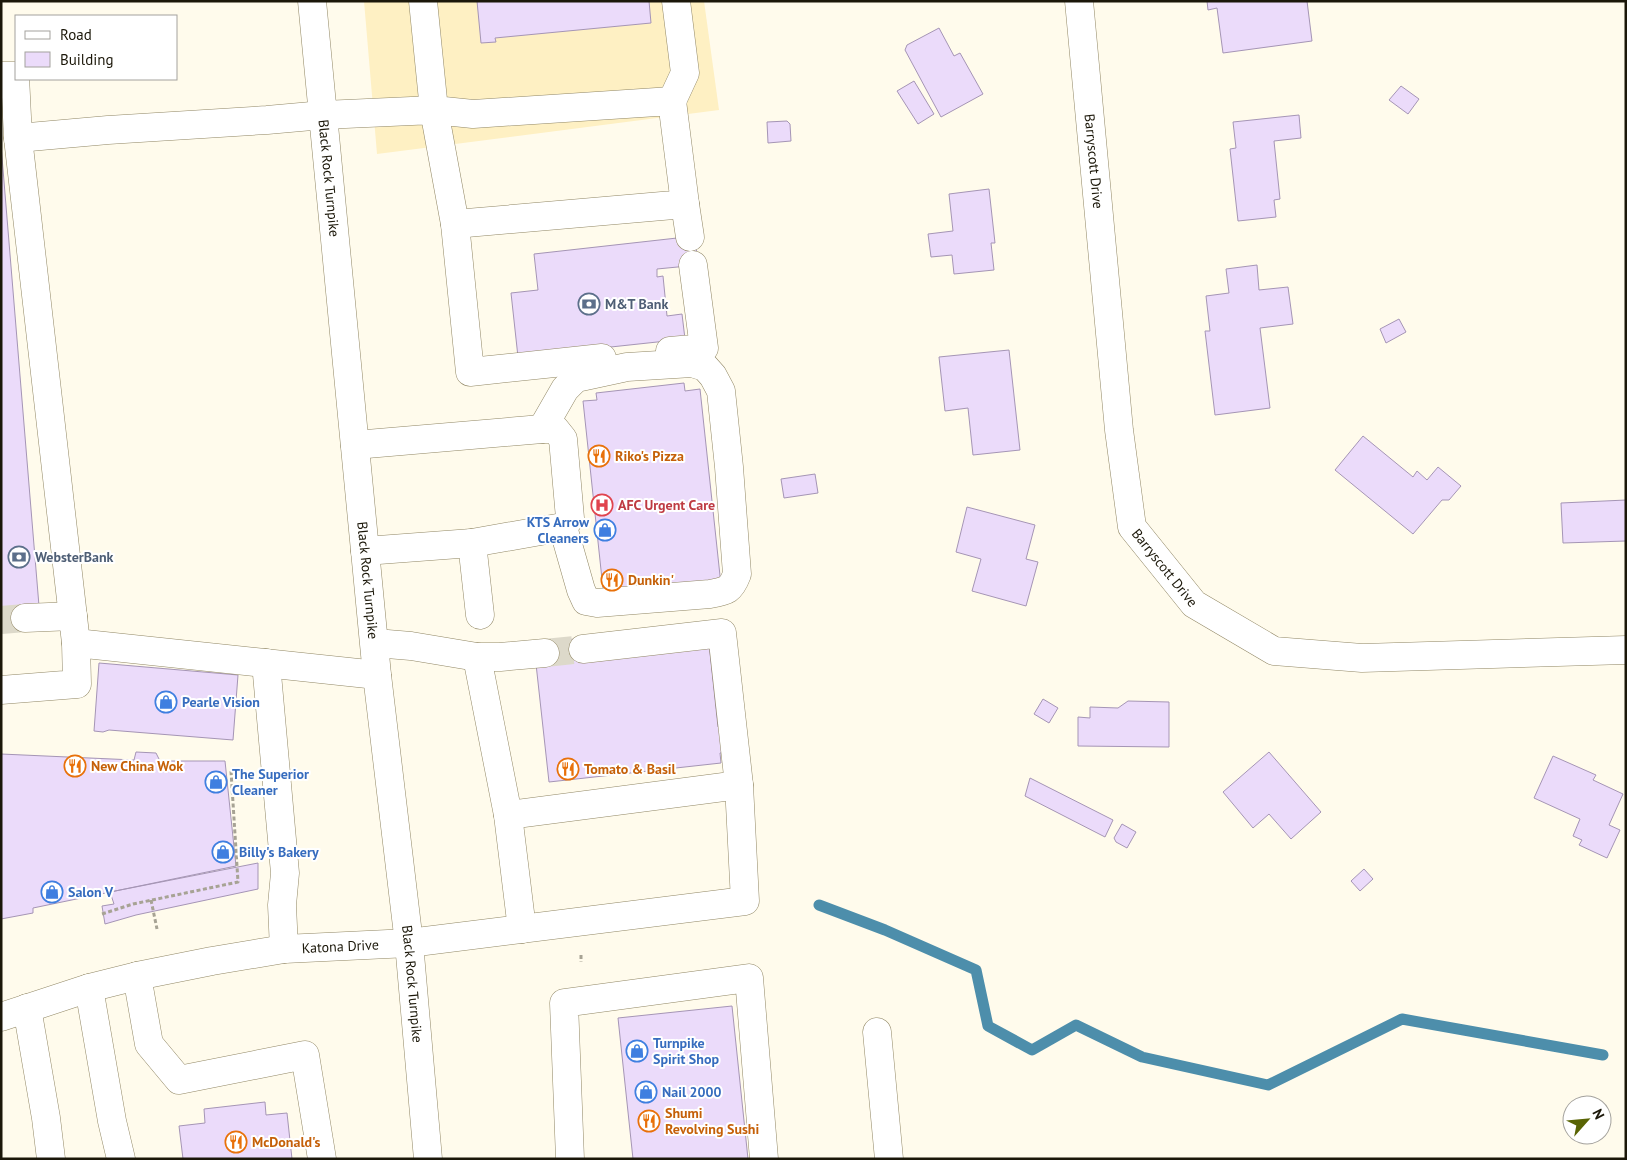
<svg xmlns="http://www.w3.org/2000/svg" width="1627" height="1160" viewBox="0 0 1627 1160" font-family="'PT Sans',sans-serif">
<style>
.built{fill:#fef0c3}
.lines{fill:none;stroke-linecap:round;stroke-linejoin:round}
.stream{stroke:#4d8eab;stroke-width:11}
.building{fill:#ebdbfa;stroke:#a595b5}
.minor-tunnel{stroke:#ddd9ca;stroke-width:28;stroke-dasharray:28 14;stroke-linecap:butt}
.minor-casing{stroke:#918765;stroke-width:29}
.major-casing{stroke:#918765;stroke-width:29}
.path{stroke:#a7a394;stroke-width:3;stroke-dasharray:4 2.5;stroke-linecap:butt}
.minor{stroke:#fff;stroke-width:28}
.major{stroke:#fff;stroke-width:28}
.labels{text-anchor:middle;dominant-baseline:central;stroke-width:4;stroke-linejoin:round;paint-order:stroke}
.street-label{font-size:14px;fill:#1b1709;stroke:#fff}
.service-label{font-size:14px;font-weight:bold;fill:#4e5e75;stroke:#fff;text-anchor:start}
.food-label{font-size:14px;font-weight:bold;fill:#c56008;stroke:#fff;text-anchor:start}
.health-label{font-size:14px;font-weight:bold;fill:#be3a42;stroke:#fff;text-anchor:start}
.shop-label{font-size:14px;font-weight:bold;fill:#366cbe;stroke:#fff;text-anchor:start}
</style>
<rect width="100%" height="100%" fill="#fffbec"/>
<path class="built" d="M364,1H704L719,110L377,154Z"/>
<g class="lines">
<path class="stream" d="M819,905L885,930L976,970L988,1026L1032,1050L1076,1025L1142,1057L1268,1085L1402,1019L1603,1055"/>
</g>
<path class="building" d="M477,1H649L651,23L495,38L496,42L481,43Z
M1207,1H1307L1312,41L1223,53L1217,8L1208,10Z
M939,28L954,56L960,53L983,94L941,117L905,50L907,45Z
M914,81L934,114L918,124L897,91Z
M1401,86L1419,99L1408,114L1389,100Z
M1299,115L1301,138L1274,141L1280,199L1274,200L1276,217L1238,221L1230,149L1236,148L1233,122Z
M787,121L790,124L791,141L768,143L767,122Z
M1,145L39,606L25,628L1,629Z
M989,189L995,243H991L994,270L954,274L952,255L931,257L928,234L953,231L949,194Z
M695,236L698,265L657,269V277L663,276L667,316L682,314L685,339L518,357L511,293L538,290L534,254Z
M1257,265L1259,290L1288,287L1293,324L1260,328L1270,408L1215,415L1205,331H1210L1206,296L1229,293L1226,269Z
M1399,319L1406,332L1386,343L1380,329Z
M1009,350L1020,450L973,455L968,408L945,411L939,357Z
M684,383L685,391L700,389L721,585L604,598L583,401L597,400L596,393Z
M1363,436L1413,477L1417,471L1427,480L1438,467L1461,486L1449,500H1442L1413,534L1335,470Z
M815,474L818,493L784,498L781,479Z
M1626,500V541L1563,543L1561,503Z
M967,507L1035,525L1026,559L1038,562L1026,606L972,591L981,559L956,552Z
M582,638L709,644L718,727L727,725L730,752L720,753L721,763L549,782L536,664L544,643Z
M99,663L238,675L233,740L109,730L103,732L94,731Z
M1043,699L1058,708L1049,723L1034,714Z
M1128,701L1169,702V747L1078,746V717L1090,718V707L1118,708Z
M136,752L156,753L160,761H225L236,866L33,908V913L1,919V754L134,760Z
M1269,752L1321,812L1291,839L1269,814L1253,828L1223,792Z
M1553,756L1596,775L1593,780L1623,794L1609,825L1620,830L1607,858L1579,845L1582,840L1573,836L1580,819L1534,798Z
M1030,778L1113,820L1105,837L1025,796Z
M1122,824L1136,832L1127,848L1116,842L1114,838Z
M258,863V889L136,915L105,924L102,906L114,904L110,892Z
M1364,869L1373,879L1360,891L1351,881Z
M732,1006L748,1159H633L618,1018Z
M265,1102L266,1115L287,1113L292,1159H183L179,1126L205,1123L204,1109Z"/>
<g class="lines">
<path class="minor-tunnel" d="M1,620L25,618
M545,653L583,649"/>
<g class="minor-casing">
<g id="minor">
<path id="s1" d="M1079,1L1119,430L1132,527L1194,604L1274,651L1362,658L1626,650"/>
<path d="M1,76H15L18,138"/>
<path d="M672,101L685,73L676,1"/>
<path d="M685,204L690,237"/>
<path d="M455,224L470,372L602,358"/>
<path d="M670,351L704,348L693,265"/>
<path d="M542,429L565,389L576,378L627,367L692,363L705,367L713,376L721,391L729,467L737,574C731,590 727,591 710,594L597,603L586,601L581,590L563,527"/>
<path d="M355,445L542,429H555L563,439L570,518L563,527L472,543L365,551"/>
<path d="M472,543L480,615"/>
<path d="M25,618L73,616"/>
<path d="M375,643L411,646L477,657H500L545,653"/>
<path d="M477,657L508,815L739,785"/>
<path d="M266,663L285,873L282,905L284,949"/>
<path d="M377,675L76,643L18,138L108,130L267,120L323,115L434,110L473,114L672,101L685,204L455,224L434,110L423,1"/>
<path d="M1,690L77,684L76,643"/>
<path d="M508,815L522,929"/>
<path d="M137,976L149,1044L179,1080L305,1055L322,1159"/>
<path d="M89,988L112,1121L121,1159"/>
<path d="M27,1008L46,1118L51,1159"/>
<path id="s2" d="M1,1017L89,988L137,976L212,961L284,949L409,943L745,901L739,785L722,633L583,649"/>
<path d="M877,1032L889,1159"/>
<path d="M570,1159L564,1003L749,978L764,1159"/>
</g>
</g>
<g class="major-casing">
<g id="major">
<path id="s3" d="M312,1L377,675L409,943L428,1159"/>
</g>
</g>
<path class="path" d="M151,900L157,929
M102,914L133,904L238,882L231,771
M581,955V962"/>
<use href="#minor" class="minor"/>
<use href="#major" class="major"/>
</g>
<defs>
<g id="bank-ring" transform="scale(1.125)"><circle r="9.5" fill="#fff" stroke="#5c6f8a" stroke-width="1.5"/><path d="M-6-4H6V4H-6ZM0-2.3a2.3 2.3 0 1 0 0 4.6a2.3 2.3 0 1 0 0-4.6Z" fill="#5c6f8a"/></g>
<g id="restaurant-ring" transform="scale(1.125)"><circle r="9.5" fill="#fff" stroke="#e8710a" stroke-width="1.5"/><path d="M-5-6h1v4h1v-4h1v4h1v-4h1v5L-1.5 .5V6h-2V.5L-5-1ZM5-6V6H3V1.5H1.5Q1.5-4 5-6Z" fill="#e8710a"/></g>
<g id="hospital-ring" transform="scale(1.125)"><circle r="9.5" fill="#fff" stroke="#e0444e" stroke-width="1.5"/><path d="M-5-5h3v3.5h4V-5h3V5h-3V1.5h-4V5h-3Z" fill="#e0444e"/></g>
<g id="shop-ring" transform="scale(1.125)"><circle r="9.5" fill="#fff" stroke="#3f7fe0" stroke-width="1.5"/><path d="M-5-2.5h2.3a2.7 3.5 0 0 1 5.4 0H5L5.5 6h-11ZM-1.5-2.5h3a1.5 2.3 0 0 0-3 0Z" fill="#3f7fe0"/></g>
</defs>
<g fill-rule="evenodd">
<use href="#bank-ring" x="589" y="304"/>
<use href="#restaurant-ring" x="599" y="456"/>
<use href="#hospital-ring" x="602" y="505"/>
<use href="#shop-ring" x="605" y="530"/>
<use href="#bank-ring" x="19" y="557"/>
<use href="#restaurant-ring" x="612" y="580"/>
<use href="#shop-ring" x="166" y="702"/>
<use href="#restaurant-ring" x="75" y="766"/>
<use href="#restaurant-ring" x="568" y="769"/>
<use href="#shop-ring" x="216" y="782"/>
<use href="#shop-ring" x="223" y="852"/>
<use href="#shop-ring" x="52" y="892"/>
<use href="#shop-ring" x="637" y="1051"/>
<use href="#shop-ring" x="646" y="1092"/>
<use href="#restaurant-ring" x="649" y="1121"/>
<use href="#restaurant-ring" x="236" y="1142"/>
</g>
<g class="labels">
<g class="street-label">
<text stroke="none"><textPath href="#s1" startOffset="161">Barryscott Drive</textPath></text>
<text stroke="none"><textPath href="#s3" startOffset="178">Black Rock Turnpike</textPath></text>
<text stroke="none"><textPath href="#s1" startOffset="581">Barryscott Drive</textPath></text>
<text stroke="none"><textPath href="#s3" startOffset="582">Black Rock Turnpike</textPath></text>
<text stroke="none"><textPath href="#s2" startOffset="348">Katona Drive</textPath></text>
<text stroke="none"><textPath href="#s3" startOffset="988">Black Rock Turnpike</textPath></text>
</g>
<g class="service-label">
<text x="605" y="304">M&amp;T Bank</text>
<text x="35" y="557">WebsterBank</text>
</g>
<g class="food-label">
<text x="615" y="456">Riko's Pizza</text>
<text x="628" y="580">Dunkin'</text>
<text x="91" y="766">New China Wok</text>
<text x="584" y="769">Tomato &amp; Basil</text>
<text x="665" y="1113">Shumi<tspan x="665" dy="16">Revolving Sushi</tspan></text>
<text x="252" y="1142">McDonald's</text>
</g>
<g class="health-label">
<text x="618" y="505">AFC Urgent Care</text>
</g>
<g class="shop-label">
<text x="589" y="522" text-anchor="end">KTS Arrow<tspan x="589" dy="16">Cleaners</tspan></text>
<text x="182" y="702">Pearle Vision</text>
<text x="232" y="774">The Superior<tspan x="232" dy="16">Cleaner</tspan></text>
<text x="239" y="852">Billy's Bakery</text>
<text x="68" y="892">Salon V</text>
<text x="653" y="1043">Turnpike<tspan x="653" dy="16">Spirit Shop</tspan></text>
<text x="662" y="1092">Nail 2000</text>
</g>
</g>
<rect width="1627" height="1160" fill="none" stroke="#1b1709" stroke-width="5"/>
<rect x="15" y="15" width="162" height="65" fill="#ffffff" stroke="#a4a29d"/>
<rect x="25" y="31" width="25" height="8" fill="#ffffff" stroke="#a4a29d"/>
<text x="60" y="40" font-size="15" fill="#1b1709">Road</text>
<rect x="25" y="52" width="25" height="15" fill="#ebdbfa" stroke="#a4a29d"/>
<text x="60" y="65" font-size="15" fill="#1b1709">Building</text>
<g transform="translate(1587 1120) rotate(63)"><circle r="24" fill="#ffffff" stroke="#a4a29d"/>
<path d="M0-4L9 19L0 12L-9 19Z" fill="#596404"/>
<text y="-8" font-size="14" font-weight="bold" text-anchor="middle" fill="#1b1709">N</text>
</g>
</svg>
